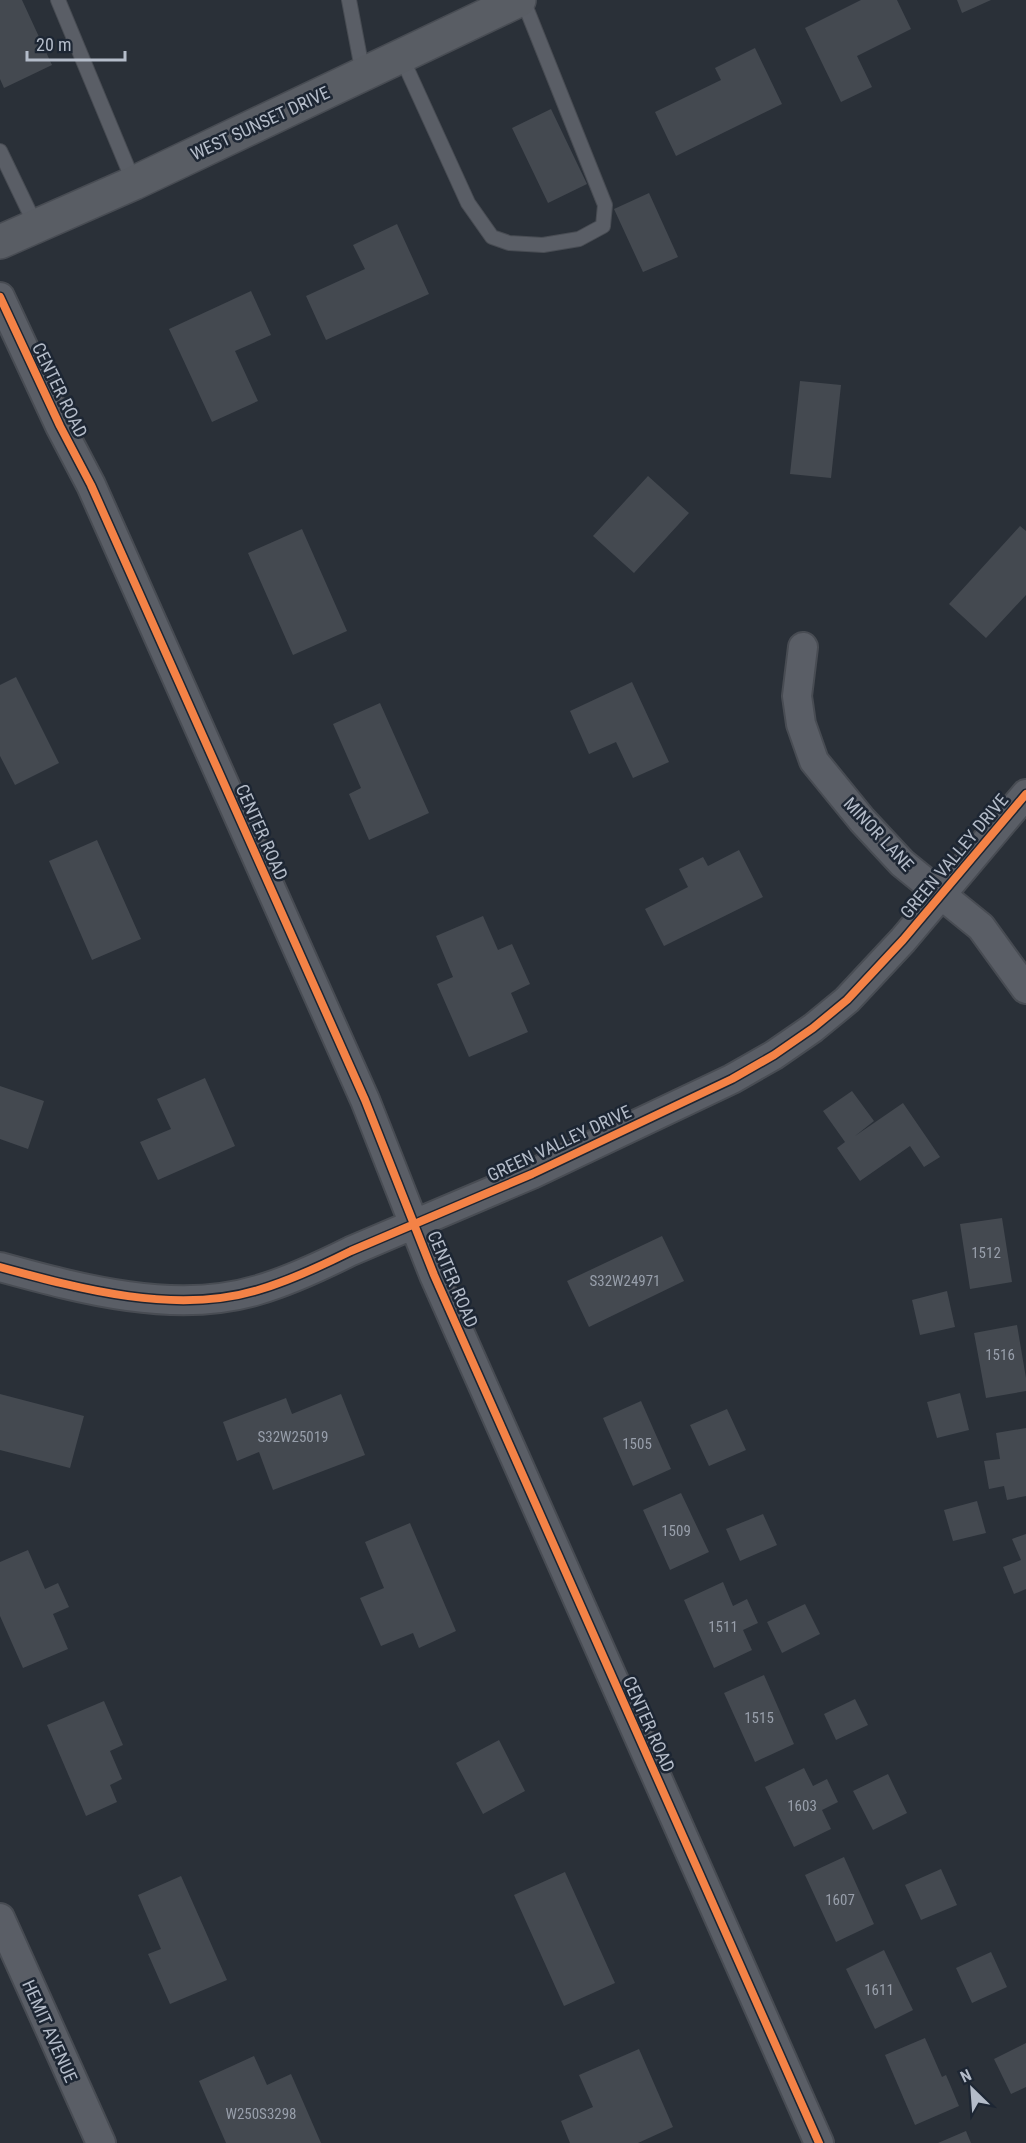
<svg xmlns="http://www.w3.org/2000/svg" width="1026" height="2143" viewBox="0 0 1026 2143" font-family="'Roboto Condensed',sans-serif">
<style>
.building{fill:#444950}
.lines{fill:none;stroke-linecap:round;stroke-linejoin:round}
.lane-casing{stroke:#484c53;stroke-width:16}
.street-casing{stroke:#484c53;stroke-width:32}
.secondary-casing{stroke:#484c53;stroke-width:36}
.lane{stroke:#5a5e66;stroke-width:14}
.street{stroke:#5a5e66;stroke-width:28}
.secondary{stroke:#595d64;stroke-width:33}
.cycleway-casing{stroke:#1d2633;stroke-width:11}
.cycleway{stroke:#f48246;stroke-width:8}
.labels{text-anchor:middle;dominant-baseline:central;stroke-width:5;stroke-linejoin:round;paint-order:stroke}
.number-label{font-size:15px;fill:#989fab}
.street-label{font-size:18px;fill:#b4bcc9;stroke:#1d2633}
</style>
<rect width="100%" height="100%" fill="#2a3038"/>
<path class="building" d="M0,0H22L52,65L4,88L0,79Z
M861,0H897L911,29L857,56L872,87L841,102L805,28Z
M957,0H991L962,13Z
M755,48L782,104L676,156L655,112L721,80L715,68Z
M551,109L587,184L548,203L512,128Z
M649,193L678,257L643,272L614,209Z
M397,224L429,294L326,340L306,296L365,269L353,245Z
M251,291L271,335L235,351L258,401L212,422L169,329Z
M800,381L841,385L831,478L790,474Z
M648,476L689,513L634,573L593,536Z
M1020,526L1026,531V595L986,638L949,604Z
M302,529L347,631L293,655L248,553Z
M16,677L59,763L15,785L0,756V685Z
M632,682L669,762L633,778L616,742L589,754L570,711Z
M380,703L429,813L369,840L349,794L361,788L333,724Z
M97,840L141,939L92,960L49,861Z
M739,850L763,897L664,946L645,909L688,887L679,869L703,857L708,866Z
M483,916L498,950L512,944L530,984L511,993L528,1032L469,1057L437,984L453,977L436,936Z
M205,1078L235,1146L158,1180L140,1142L171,1129L157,1099Z
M0,1086L44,1101L28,1149L0,1139Z
M852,1091L874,1121L855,1136L903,1103L940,1157L924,1167L910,1146L860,1181L837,1148L845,1142L823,1111Z
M1002,1218L1012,1282L970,1289L960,1224Z
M662,1236L684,1281L589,1327L567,1281Z
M947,1291L955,1327L920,1335L912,1300Z
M1017,1325L1026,1378V1391L986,1398L974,1333Z
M960,1393L969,1430L937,1438L927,1402Z
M0,1394L84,1416L70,1468L0,1450Z
M341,1394L365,1455L273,1490L259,1452L237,1461L223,1422L286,1398L292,1414Z
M641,1401L671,1469L633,1486L603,1418Z
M727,1409L746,1450L709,1466L690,1425Z
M1026,1428V1496L1007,1500L1004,1486L989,1489L984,1461L1000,1459L996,1433Z
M681,1493L709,1552L670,1570L643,1510Z
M977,1501L986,1533L953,1541L944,1510Z
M763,1514L777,1545L740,1561L726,1529Z
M410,1523L456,1631L419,1648L413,1633L381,1646L360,1598L384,1588L365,1542Z
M1026,1534V1589L1014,1594L1003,1567L1021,1560L1012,1539Z
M28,1550L45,1589L58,1583L69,1607L53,1614L68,1649L23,1668L0,1616V1562Z
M723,1582L733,1606L747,1599L758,1623L743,1630L752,1650L714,1668L684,1600Z
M805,1604L820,1634L782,1653L767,1622Z
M764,1675L794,1744L755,1762L724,1693Z
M855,1699L868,1725L836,1740L824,1714Z
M104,1701L123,1745L110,1751L122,1779L110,1785L117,1802L86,1816L47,1725Z
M499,1740L525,1791L483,1814L456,1763Z
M804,1768L813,1786L827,1779L838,1802L822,1810L831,1829L794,1847L765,1787Z
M888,1774L907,1813L873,1830L853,1791Z
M844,1857L874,1924L836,1942L805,1875Z
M941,1869L957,1905L921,1920L905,1885Z
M565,1872L615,1983L564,2006L514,1895Z
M181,1876L227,1980L170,2004L148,1954L161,1949L138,1895Z
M884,1950L913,2010L875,2029L846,1969Z
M991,1952L1007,1987L972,2003L956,1968Z
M925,2038L942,2077L946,2075L959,2106L915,2125L885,2055Z
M1026,2043V2087L1011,2094L994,2059Z
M639,2049L673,2127L638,2143H570L561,2121L593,2107L579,2075Z
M254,2056L267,2085L291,2074L321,2143H226L199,2081Z
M966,2131L971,2143H938Z"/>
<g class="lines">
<g class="lane-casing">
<path id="lane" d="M58,0L134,183
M349,0L363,74
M401,56L468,203L492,237L509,243L543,245L579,239L603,226L605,205L523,0
M0,151L36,226"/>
</g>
<g class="street-casing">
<path id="street" d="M0,297L60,426L91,485L365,1100L434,1275L819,2143
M803,647L797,696L801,724L814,761L862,820L902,863L981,927L1026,989
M0,1267C80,1289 176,1315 258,1290C289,1281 321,1266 351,1251L532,1174L732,1079L774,1055L813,1028L847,1000L903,940L1026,794
M0,1918L101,2143"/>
</g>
<g class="secondary-casing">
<path id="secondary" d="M0,242L134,183L519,0"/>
</g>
<use href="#lane" class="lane"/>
<use href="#street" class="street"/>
<use href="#secondary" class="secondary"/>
<g class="cycleway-casing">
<path id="cycleway" d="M0,297L60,426L91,485L365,1100L434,1275L819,2143
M0,1267C80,1289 176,1315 258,1290C289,1281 321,1266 351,1251L532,1174L732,1079L774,1055L813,1028L847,1000L903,940L1026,794"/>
</g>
<use href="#cycleway" class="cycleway"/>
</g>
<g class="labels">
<g class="number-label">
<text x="986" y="1253">1512</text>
<text x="625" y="1281">S32W24971</text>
<text x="1000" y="1355">1516</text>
<text x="293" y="1437">S32W25019</text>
<text x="637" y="1444">1505</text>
<text x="676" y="1531">1509</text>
<text x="723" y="1627">1511</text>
<text x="759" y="1718">1515</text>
<text x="802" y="1806">1603</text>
<text x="840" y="1900">1607</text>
<text x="879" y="1990">1611</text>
<text x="261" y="2114">W250S3298</text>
</g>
<g class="street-label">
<text transform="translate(260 123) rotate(-25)">WEST SUNSET DRIVE</text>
<text transform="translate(60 390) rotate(64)">CENTER ROAD</text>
<text transform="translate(262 832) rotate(66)">CENTER ROAD</text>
<text transform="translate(879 834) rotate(47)">MINOR LANE</text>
<text transform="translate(954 856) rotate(-50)">GREEN VALLEY DRIVE</text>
<text transform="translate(559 1143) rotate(-25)">GREEN VALLEY DRIVE</text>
<text transform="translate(453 1279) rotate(67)">CENTER ROAD</text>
<text transform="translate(649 1724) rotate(66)">CENTER ROAD</text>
<text transform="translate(50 2031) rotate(66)">HEMIT AVENUE</text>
</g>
</g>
<g transform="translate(972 2089) rotate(335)" stroke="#1d2633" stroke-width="4.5" paint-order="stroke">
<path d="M0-4.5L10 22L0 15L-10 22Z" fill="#b4bcc9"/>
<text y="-9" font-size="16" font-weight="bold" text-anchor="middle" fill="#b4bcc9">N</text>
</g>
<path d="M27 51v9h98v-9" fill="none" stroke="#b4bcc9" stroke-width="3"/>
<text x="36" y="51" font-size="18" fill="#b4bcc9" stroke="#1d2633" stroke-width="4.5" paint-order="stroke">20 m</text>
</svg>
